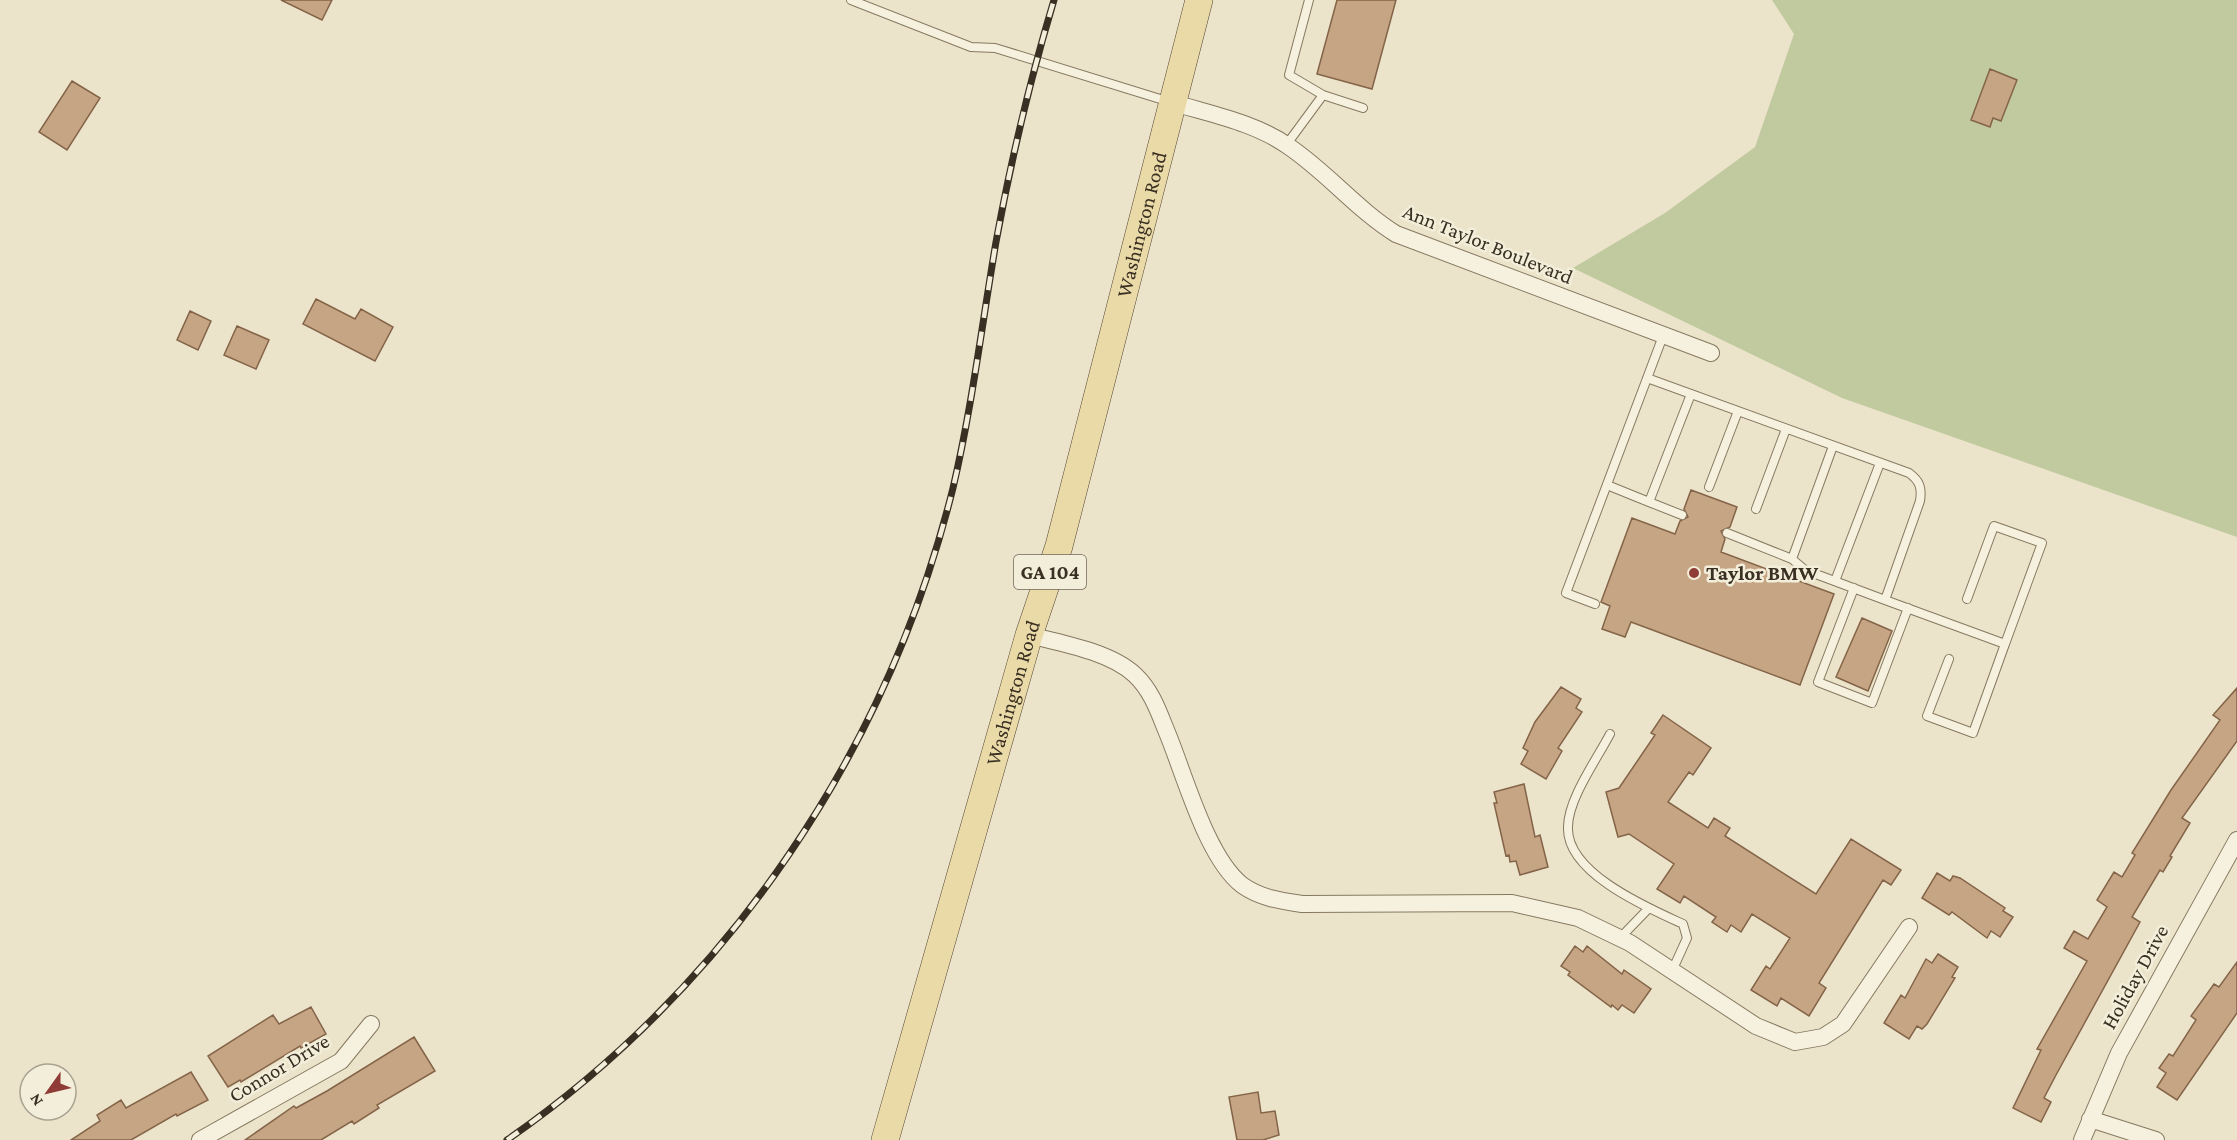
<svg xmlns="http://www.w3.org/2000/svg" width="2237" height="1140" viewBox="0 0 2237 1140" font-family="'Crimson Pro',serif">
<style>
.green{fill:#c1c99f}
.building{fill:#c6a584;stroke:#846448;stroke-width:1.5}
.lines{fill:none;stroke-linecap:round;stroke-linejoin:round}
.lane-casing{stroke:#877860;stroke-width:10}
.street-casing{stroke:#877860;stroke-width:18}
.primary-casing{stroke:#554634;stroke-width:28}
.lane{stroke:#f6f1de;stroke-width:8}
.street{stroke:#f6f1de;stroke-width:16}
.primary{stroke:#eadaa7;stroke-width:27}
.rail-casing{stroke:#392f22;stroke-width:7}
.rail{stroke:#f3eeda;stroke-width:4.5;stroke-dasharray:14;stroke-linecap:butt}
.poi-dot{fill:#903c36;stroke:#f3eeda;stroke-width:2}
.labels{text-anchor:middle;dominant-baseline:central;stroke-width:5;stroke-linejoin:round;paint-order:stroke}
.shield{fill:#f3eeda;stroke:#716859;stroke-width:1.5}
.shield-label{font-size:20px;font-weight:bold;fill:#392f22}
.street-label{font-size:21px;fill:#392f22;stroke:#f3eeda}
.poi-label{font-size:21px;font-weight:bold;fill:#392f22;stroke:#f3eeda;text-anchor:start}
</style>
<rect width="100%" height="100%" fill="#ebe4cb"/>
<path class="green" d="M1772,0H2237V537L1842,398L1573,268L1665,213L1755,147L1794,34Z"/>
<path class="building" d="M281,0H332L322,20Z
M1337,0H1396L1372,89L1317,74Z
M1990,69L2017,80L2001,121L1993,118L1990,127L1971,120Z
M72,81L100,98L67,150L39,132Z
M316,299L355,319L361,309L393,327L375,361L303,324Z
M190,311L211,321L198,350L177,340Z
M237,326L269,340L256,369L224,355Z
M1691,490L1737,507L1730,527L1721,531L1725,539L1721,552L1834,594L1800,685L1631,622L1625,637L1602,629L1610,606L1601,602L1632,518L1675,534L1680,521L1688,517L1684,509Z
M1862,618L1892,631L1868,691L1836,677Z
M1561,687L1581,699L1576,708L1582,712L1558,748L1562,751L1546,779L1521,764L1528,751L1523,748L1535,722Z
M2237,688V741L2182,818L2190,823L2170,856L2172,857L2163,872L2160,870L2132,917L2140,922L2056,1075L2044,1098L2051,1102L2041,1122L2013,1108L2041,1050L2037,1049L2087,961L2064,948L2074,931L2088,939L2107,907L2097,900L2114,872L2122,877L2135,855L2132,853L2171,790L2220,720L2213,715Z
M1663,715L1711,748L1693,775L1689,772L1668,802L1708,828L1714,818L1730,828L1725,836L1816,894L1851,839L1901,870L1891,885L1883,880L1819,983L1826,988L1809,1016L1781,998L1777,1006L1751,990L1766,966L1770,969L1790,938L1752,914L1741,932L1731,925L1727,932L1712,922L1716,917L1684,896L1680,903L1657,889L1674,864L1629,834L1618,837L1606,792L1619,788L1655,735L1651,733Z
M1524,784L1535,837L1540,835L1548,867L1520,875L1516,861L1510,862L1509,855L1506,856L1494,803H1497L1494,792Z
M1937,873L1950,881L1953,876L1960,878L2005,908L2003,911L2013,917L2000,937L1991,931L1987,938L1952,912L1949,915L1922,898Z
M1575,946L1583,952L1587,946L1622,974L1624,970L1651,989L1634,1013L1622,1005L1618,1010L1612,1005L1611,1007L1568,975L1570,972L1561,966Z
M1938,954L1958,967L1952,977L1955,978L1927,1024L1922,1029L1917,1026L1909,1039L1884,1023L1901,995L1905,998L1926,959L1932,963Z
M2237,962V1013L2177,1100L2157,1087L2166,1073L2159,1068L2169,1054L2173,1056L2196,1020L2191,1016L2214,984L2219,987Z
M311,1007L326,1034L301,1048L300,1046L241,1082L240,1080L228,1087L208,1056L273,1015L279,1024Z
M414,1037L435,1071L377,1105L379,1108L354,1124L352,1121L321,1140H245L294,1106L296,1108L327,1091Z
M191,1072L208,1100L177,1116L176,1114L131,1140H71L100,1121L97,1115L121,1100L126,1108Z
M1258,1092L1261,1113L1275,1111L1279,1135L1263,1140H1237L1229,1097Z"/>
<g class="lines">
<g class="lane-casing">
<path id="lane" d="M851,0L971,47L995,48L1170,102
M1309,0L1289,75L1323,95L1363,108
M1287,144L1323,95
M1647,378L1909,473C1920,481 1922,488 1920,501L1885,600L2005,644L2042,543L1994,526L1967,599
M1833,446L1792,559L1805,570L1885,600
M1607,485L1649,502L1691,394
M1709,487L1738,411
M1649,502L1682,515
M1756,509L1786,429
M1727,533L1792,559
M1835,581L1880,463
M1854,588L1818,682L1872,703L1908,608
M1595,604L1566,593L1663,336
M1949,659L1927,716L1973,733L2005,644
M1610,734C1597,759 1568,799 1568,827C1566,873 1648,908 1683,924L1687,938L1672,971
M1620,938L1649,908"/>
</g>
<g class="street-casing">
<path id="street" d="M1171,102C1209,114 1254,122 1288,146C1327,172 1356,209 1396,234L1711,353
M1029,635C1061,643 1111,652 1135,675C1151,690 1158,710 1166,730C1184,772 1206,857 1242,885C1260,898 1281,901 1302,904L1512,903L1578,918L1630,943L1756,1026L1795,1042L1823,1037L1843,1024L1909,927
M2090,1119L2156,1140
M200,1140L341,1061L371,1024
M2082,1140L2119,1053L2237,840"/>
</g>
<g class="primary-casing">
<g id="primary">
<path id="s1" d="M885,1140L1029,635L1059,546L1199,0"/>
</g>
</g>
<use href="#lane" class="lane"/>
<use href="#street" class="street"/>
<use href="#primary" class="primary"/>
<g class="rail-casing">
<path id="rail" d="M507,1140C729,986 888,750 953,488C972,407 982,324 996,242C1011,160 1030,80 1054,0"/>
</g>
<use href="#rail" class="rail"/>
</g>
<circle class="poi-dot" cx="1694" cy="573" r="6"/>
<g class="labels">
<rect class="shield" x="1014" y="555" width="72" height="34" rx="4.5"/>
<g class="shield-label">
<text x="1050" y="572">GA 104</text>
</g>
<g class="street-label">
<text stroke="none"><textPath href="#s1" startOffset="951">Washington Road</textPath></text>
<text transform="translate(1488 244) rotate(22)">Ann Taylor Boulevard</text>
<text stroke="none"><textPath href="#s1" startOffset="465">Washington Road</textPath></text>
<text transform="translate(2135 977) rotate(-61)">Holiday Drive</text>
<text transform="translate(279 1068) rotate(-31)">Connor Drive</text>
</g>
<g class="poi-label">
<text x="1706" y="573">Taylor BMW</text>
</g>
</g>
<g transform="translate(48 1092) rotate(236)"><circle r="28" fill="#f3eeda" stroke="#a9a290" stroke-width="1.5"/>
<path d="M0-4.5L10 22L0 15L-10 22Z" fill="#903c36"/>
<text y="-9" font-size="16" font-weight="bold" text-anchor="middle" fill="#392f22">N</text>
</g>
</svg>
